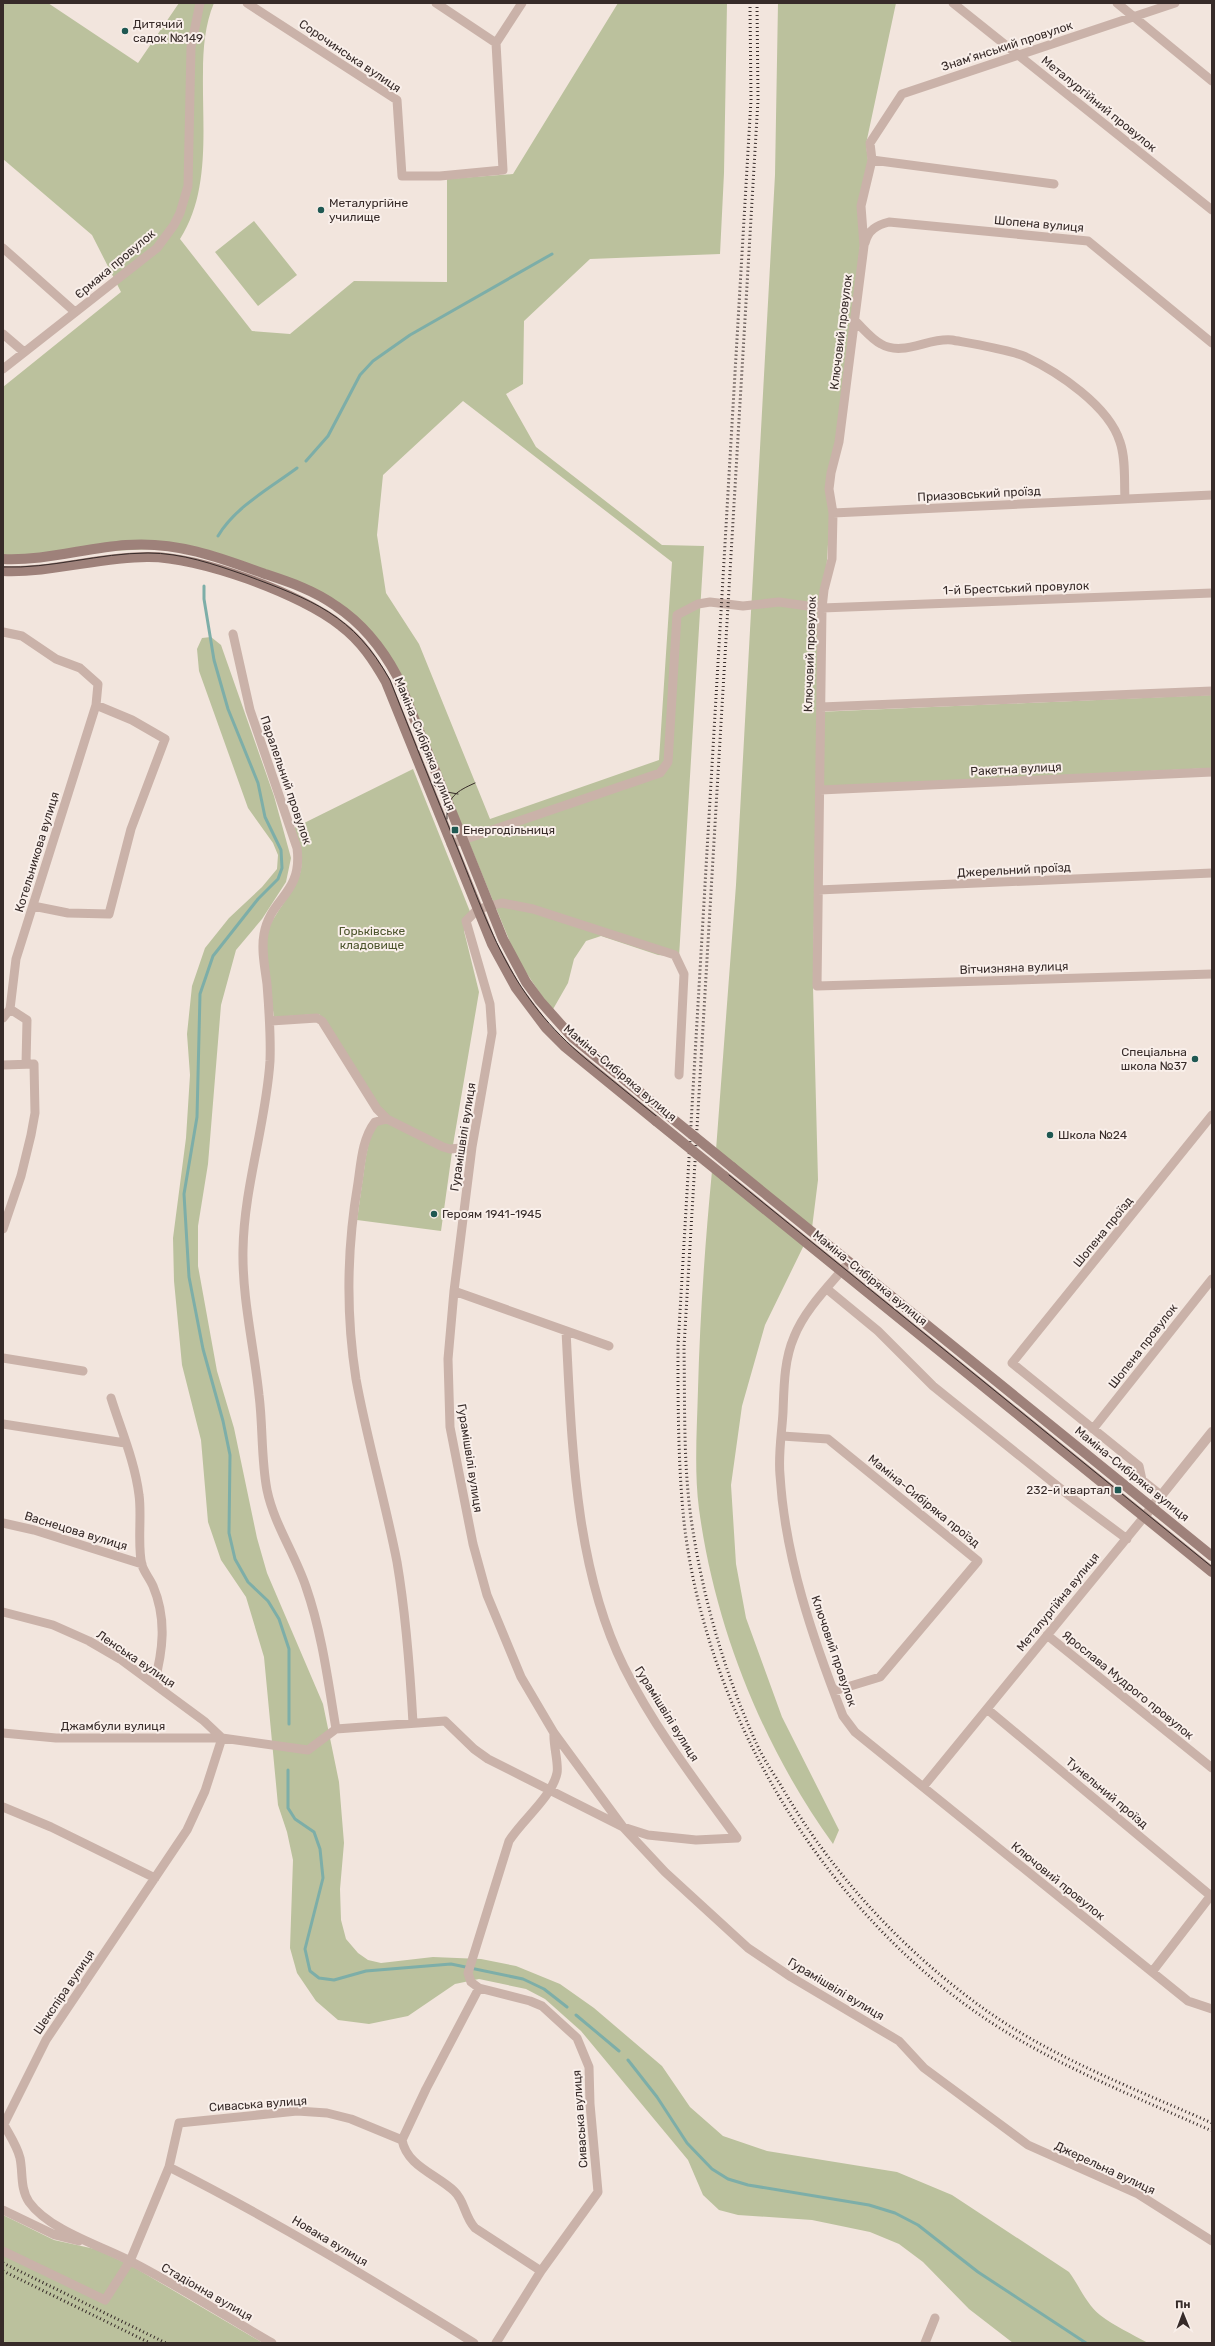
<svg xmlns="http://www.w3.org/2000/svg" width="1215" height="2346" viewBox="0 0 1215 2346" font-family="Rubik,sans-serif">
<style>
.green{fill:#bbc19d;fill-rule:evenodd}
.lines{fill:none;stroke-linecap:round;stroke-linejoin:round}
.stream{stroke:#7daea8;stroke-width:3}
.minor{stroke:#cab2a9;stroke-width:9}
.tertiary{stroke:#cab2a9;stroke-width:10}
.secondary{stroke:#9e817a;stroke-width:10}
.tram{stroke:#372b29;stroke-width:1}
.rail{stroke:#372b29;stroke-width:3;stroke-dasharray:1 3;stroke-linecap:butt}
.secondary-bridge{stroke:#9e817a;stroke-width:10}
.poi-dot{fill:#1f5852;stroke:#f9efea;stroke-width:1.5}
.labels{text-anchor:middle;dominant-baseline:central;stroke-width:4;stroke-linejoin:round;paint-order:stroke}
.poi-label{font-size:12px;fill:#372b29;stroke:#f9efea;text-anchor:start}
.street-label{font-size:12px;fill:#372b29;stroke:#f9efea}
.park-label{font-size:12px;fill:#4d552d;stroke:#f9efea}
</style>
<rect width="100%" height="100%" fill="#f2e5dd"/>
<path class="green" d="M3,3H48L138,63L179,3H214C205,24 203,49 203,72C202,127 211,191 180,239L252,331L290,334L354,281L447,282V179L513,174L618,3H727L724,173L720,254L590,259L524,321L523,384L506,394L536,447L662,545L704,546L679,957L658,955L601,936L586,941L574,959L568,983L552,1011L517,959L400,675L353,614L197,547L3,556V387L121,292L92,235L3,159ZM463,401L672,562L659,760L490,819L419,644L386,593L377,535L383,475Z
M778,3H896L866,144L868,160L860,246L830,514L817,712L1212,695V768L816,787L813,987L818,1180L812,1228L716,1150L736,885L775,175Z
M254,221L297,275L258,306L215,252Z
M211,637L221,645L274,796L291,858L286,882L262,919L236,950L221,1005L208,1164L198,1226V1266L217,1371L234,1428L257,1538L267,1573L323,1704L339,1782L344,1843L340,1889L341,1920L346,1939L358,1953L368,1960L381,1963L433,1957L481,1959L516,1966L560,1984L594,2008L662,2066L690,2107L723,2136L767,2151L897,2172L952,2195L1069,2272C1079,2285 1086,2304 1100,2315C1114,2326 1132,2334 1148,2343H1013L969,2309L923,2262L899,2244L870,2232L812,2220L738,2215L719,2210L703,2195L688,2160L581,2031L545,1999L526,1989L479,1979L455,1984L408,2016L369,2024L338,2020L316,2001L297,1973L290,1948L293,1860L287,1832L278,1805L264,1657L246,1597L221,1560L208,1522L201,1440L182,1365L174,1281L173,1238L186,1138L190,1075L187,1034L192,986L205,948L229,918L262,887L277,869L278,855L273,843L248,808L199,671L197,649L202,638Z
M413,769L471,914L464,931L479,992L453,1145L441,1231L357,1220L366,1156L371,1133L377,1125L380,1107L319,1014L274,1017C271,993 263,958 267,935C269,925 274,918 279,910C302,876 308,869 294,828Z
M712,1171L804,1245L765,1325L742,1406L731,1485L736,1564L746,1618L782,1717L839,1830L833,1844C763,1747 715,1628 699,1509C694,1470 697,1429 698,1389C700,1316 705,1244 712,1171Z
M3,2215L54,2240L95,2249L130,2265L263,2343H3Z"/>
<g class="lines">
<path class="stream" d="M306,461L328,436L360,375L373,361L410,335L552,254
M218,536C235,507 270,488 297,468
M204,586V599L214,660L228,709L258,783L265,817L281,850L282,868L278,879L258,899L213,956L200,994L197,1117L184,1194L189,1277L203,1349L223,1421L230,1455L229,1533L235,1559L248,1582L268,1601L279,1619L289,1649V1724
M288,1770V1808L295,1819L314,1832L320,1849L323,1878L305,1949L310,1971L319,1978L334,1980L366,1971L451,1964L523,1979L544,1989L567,2007
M576,2015L619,2051
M628,2060L657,2097L687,2143L712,2169L728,2179L748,2185L869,2205L895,2213L918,2225L978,2272L1086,2343"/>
<path class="minor" d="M247,3L397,100L402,176H440L503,170L496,43L522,3
M436,3L496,43
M953,3L1212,210
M1117,3L1212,81
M1175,3L902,94L870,143L872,160L861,206L864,246L839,442L831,473L829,489L833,513L832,559L824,590L822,608L817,986L1212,974
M872,160L1054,184
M865,243C868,230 877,225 889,222L1088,241L1212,343
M3,248L75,312
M854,320C862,327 871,339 881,344C903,357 929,337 952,340C968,343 1012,350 1026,357C1058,372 1109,406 1120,442C1126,459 1124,481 1125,499
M3,334L24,352
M3,369L157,248L174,225L180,213L188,186L191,47L200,3
M833,513L1212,495
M3,632L22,636L56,659L80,668L98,684L96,705L16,959L10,1009L3,1018
M233,634L250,710L297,848C303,894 270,898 264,934C261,950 265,968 267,984C269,1009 271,1035 270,1061C266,1124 244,1186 243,1250C242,1298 254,1347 259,1395C263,1426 261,1459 267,1490C274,1524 295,1554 306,1587C322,1633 328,1681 336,1729
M821,707L1212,691
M820,790L1212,772
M451,844L660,773L668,762L677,615L698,604L710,602L743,606L779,602L822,608L1212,593
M818,890L1212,873
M33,906L68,913L109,914L131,829L165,739L132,720L96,705
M10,1009L27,1020L26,1064
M271,1021L317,1018L322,1021L377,1109L387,1119L443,1147L450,1149L472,1147
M3,1065L34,1064L35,1113L31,1135L21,1176L3,1229
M679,1075L684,974L675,955L533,909L502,903L478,909L466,921L490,1004L492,1033L472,1147L454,1291L448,1359L450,1427L473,1544L487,1595L521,1677L554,1733L623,1827L665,1872L748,1948L791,1977L899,2041L924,2068L1028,2145L1138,2194L1212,2241
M387,1119L375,1122C362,1139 361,1163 358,1183C347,1247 346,1315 356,1379C367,1440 385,1500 397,1562C406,1615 410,1669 413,1723
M849,1262C830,1285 805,1309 794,1337C784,1360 784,1387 783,1412C782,1432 778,1454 780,1475C785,1558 813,1639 843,1716L855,1732L1188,2001L1212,2009
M827,1289L878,1331L933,1386L1076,1501L1127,1539
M454,1291L609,1346
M566,1331C572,1441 574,1566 624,1667C655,1729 697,1783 737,1838
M3,1358L83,1371
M111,1398C121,1430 135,1462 139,1495C142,1514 137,1548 142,1565C144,1572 150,1579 153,1586C167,1619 163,1651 154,1684
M3,1424L125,1443
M1093,1429L1212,1279
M782,1436L828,1439L978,1561L880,1677L834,1691
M1162,1496L1142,1480L1139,1466L1012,1363L1212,1115
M3,1523L34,1530L142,1564
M3,1612L53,1625L89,1641L120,1659L204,1721L222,1738
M1047,1635L1212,1768
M987,1709L1211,1896
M336,1729L445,1721L474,1749L488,1759L623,1827L648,1835L696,1840L737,1838
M3,1733L56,1738H222L308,1750L336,1729
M923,1787L1144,1517
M3,1807L51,1827L155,1878
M1152,1972L1212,1894
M4,2125C10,2136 17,2146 20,2158C23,2172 20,2189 29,2202C49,2230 101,2246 130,2261C179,2286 225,2316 272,2343
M3,2126L46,2040L187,1830L205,1791L222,1738
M402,2140C407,2166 436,2174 454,2191C465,2201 464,2216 475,2228L541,2271
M402,2140L426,2089L479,1988
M169,2167C274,2220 374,2281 474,2343
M3,2210L55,2235L79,2241
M3,2251L105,2300L130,2261L169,2167L179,2123L297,2111L327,2113L351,2119L402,2140
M496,2343L541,2271L598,2192L590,2104L589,2067L577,2038L542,2006L530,2001L479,1988L471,1982L468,1973L509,1841C522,1820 552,1797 557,1773C559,1764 553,1745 554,1733
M925,2343L935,2318"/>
<path class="tertiary" d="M1144,1517L1212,1432"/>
<path class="secondary" d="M3,559C44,561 85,548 126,545C176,541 219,557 265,574C289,582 314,590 336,606C363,624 382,648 397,676L503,939L526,982L540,1001L572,1037L663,1111
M3,571C51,573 99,557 147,557C198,556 302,594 341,626C361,641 374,661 386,682L492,944L516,988L546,1028L564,1046L656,1121
M732,1167L1212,1556
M724,1176L1212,1572"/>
<path class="tram" d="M3,567C51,569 99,553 148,553C182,553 213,564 245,575C312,600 353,614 390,680C412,736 434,791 457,847C492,934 511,996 586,1059L1212,1567
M433,784L441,791L458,794
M447,819C446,797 457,791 475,783"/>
<path class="rail" d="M750,3L751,100L678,1346C678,1405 678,1464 684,1522C706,1713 820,1903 977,2013C1049,2063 1132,2095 1212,2131
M757,3L758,100L684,1347C685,1406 683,1467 692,1525C704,1603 726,1678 759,1749C765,1761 773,1773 780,1784C830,1871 899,1947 980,2006C1050,2057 1133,2088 1212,2123
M3,2263L166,2343
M3,2271L150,2343"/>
<path class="secondary-bridge" d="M663,1111L732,1167
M656,1121L724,1176"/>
</g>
<g class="poi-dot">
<circle cx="125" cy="31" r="4"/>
<circle cx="321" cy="210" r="4"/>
<rect x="451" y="826" width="8" height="8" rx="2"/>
<circle cx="1195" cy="1059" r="4"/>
<circle cx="1050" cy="1135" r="4"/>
<circle cx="434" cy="1214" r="4"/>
<rect x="1114" y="1486" width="8" height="8" rx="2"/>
</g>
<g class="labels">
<g class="poi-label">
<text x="133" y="24">Дитячий<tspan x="133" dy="14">садок №149</tspan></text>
<text x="329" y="203">Металургійне<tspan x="329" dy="14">училище</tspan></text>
<text x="463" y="830">Енергодільниця</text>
<text x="1187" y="1052" text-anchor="end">Спеціальна<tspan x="1187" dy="14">школа №37</tspan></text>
<text x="1058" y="1135">Школа №24</text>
<text x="442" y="1214">Героям 1941-1945</text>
<text x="1110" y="1490" text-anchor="end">232-й квартал</text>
</g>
<g class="street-label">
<text transform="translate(1007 46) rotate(-18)">Знам’янський провулок</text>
<text transform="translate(350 56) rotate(34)">Сорочинська вулиця</text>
<text transform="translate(1099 104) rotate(39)">Металургійний провулок</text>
<text transform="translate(1039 224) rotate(5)">Шопена вулиця</text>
<text transform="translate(115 264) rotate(-40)">Єрмака провулок</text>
<text transform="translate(841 332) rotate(-83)">Ключовий провулок</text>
<text transform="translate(979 494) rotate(-3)">Приазовський проїзд</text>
<text transform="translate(1016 588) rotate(-2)">1-й Брестський провулок</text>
<text transform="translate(810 654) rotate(-88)">Ключовий провулок</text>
<text transform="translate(425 744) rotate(68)">Маміна-Сибіряка вулиця</text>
<text transform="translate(1016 769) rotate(-3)">Ракетна вулиця</text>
<text transform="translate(286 780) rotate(71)">Паралельний провулок</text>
<text transform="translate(37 852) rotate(-73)">Котельникова вулиця</text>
<text transform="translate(1014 870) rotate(-3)">Джерельний проїзд</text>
<text transform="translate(1014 968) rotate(-2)">Вітчизняна вулиця</text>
<text transform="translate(620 1073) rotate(40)">Маміна-Сибіряка вулиця</text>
<text transform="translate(463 1137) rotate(-81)">Гурамішвілі вулиця</text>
<text transform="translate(1103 1232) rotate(-51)">Шопена проїзд</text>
<text transform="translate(870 1278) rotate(39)">Маміна-Сибіряка вулиця</text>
<text transform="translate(1143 1346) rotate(-52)">Шопена провулок</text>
<text transform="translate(470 1458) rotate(81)">Гурамішвілі вулиця</text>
<text transform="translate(1132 1474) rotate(39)">Маміна-Сибіряка вулиця</text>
<text transform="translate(924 1501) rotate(39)">Маміна-Сибіряка проїзд</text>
<text transform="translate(76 1531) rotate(17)">Васнецова вулиця</text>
<text transform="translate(1058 1602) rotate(-51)">Металургійна вулиця</text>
<text transform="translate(834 1651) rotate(71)">Ключовий провулок</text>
<text transform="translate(136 1659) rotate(34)">Ленська вулиця</text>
<text transform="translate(1128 1685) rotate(39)">Ярослава Мудрого провулок</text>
<text transform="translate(667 1714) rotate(58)">Гурамішвілі вулиця</text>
<text x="113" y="1726">Джамбули вулиця</text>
<text transform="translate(1107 1793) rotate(40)">Тунельний проїзд</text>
<text transform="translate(1058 1881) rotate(39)">Ключовий провулок</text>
<text transform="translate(836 1989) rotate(31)">Гурамішвілі вулиця</text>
<text transform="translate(64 1992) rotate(-56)">Шекспіра вулиця</text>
<text transform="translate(258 2104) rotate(-4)">Сиваська вулиця</text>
<text transform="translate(580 2119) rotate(-94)">Сиваська вулиця</text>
<text transform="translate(1105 2168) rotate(25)">Джерельна вулиця</text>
<text transform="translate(330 2241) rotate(31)">Новака вулиця</text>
<text transform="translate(207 2292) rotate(30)">Стадіонна вулиця</text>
</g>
<g class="park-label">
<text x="372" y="931">Горьківське<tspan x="372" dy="14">кладовище</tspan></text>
</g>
</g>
<rect width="1215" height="2346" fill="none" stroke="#372b29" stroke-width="8"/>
<g transform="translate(1183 2314) rotate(359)" stroke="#f9efea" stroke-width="3" paint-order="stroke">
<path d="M0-3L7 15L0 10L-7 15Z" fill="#372b29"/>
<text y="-6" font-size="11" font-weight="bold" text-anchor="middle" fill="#372b29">Пн</text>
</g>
</svg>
